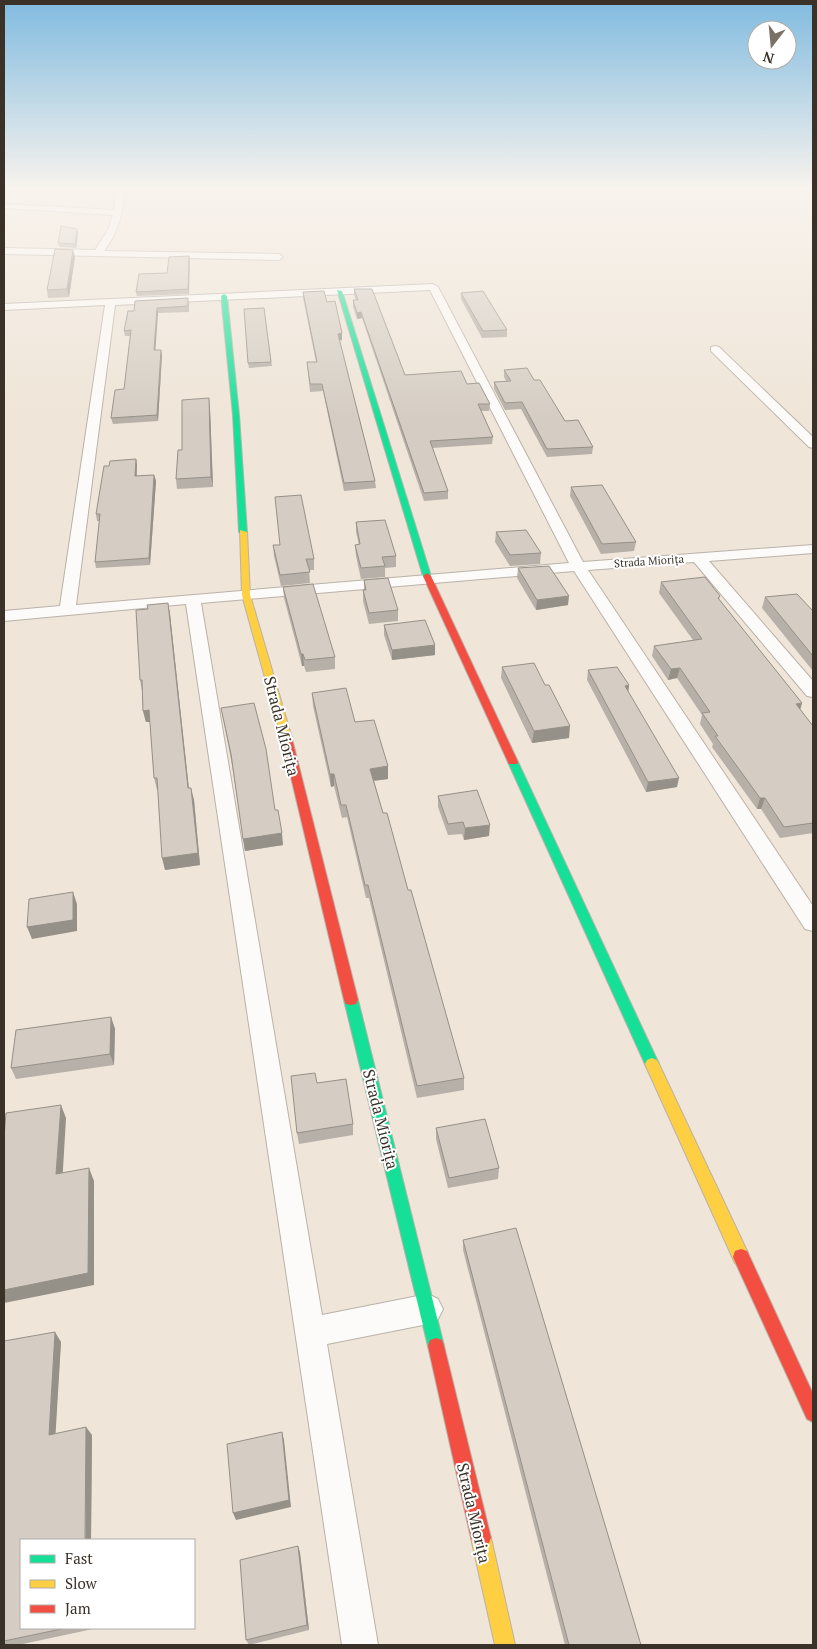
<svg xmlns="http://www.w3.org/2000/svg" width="817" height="1649" viewBox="0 0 817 1649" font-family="'PT Serif',serif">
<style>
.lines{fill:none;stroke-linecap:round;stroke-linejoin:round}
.street-casing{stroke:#bab2a9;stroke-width:2}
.fast-casing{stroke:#bab2a9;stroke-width:2}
.slow-casing{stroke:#bab2a9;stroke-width:2}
.jam-casing{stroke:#bab2a9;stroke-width:2}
.street{fill:#fdfbf9;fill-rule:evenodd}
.fast{fill:#16e098;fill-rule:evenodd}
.slow{fill:#ffcf43;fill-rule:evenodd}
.jam{fill:#f24e42;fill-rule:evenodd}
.wall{fill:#b7b0a8}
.shaded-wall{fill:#959088}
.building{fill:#d5cdc3;stroke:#959088}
.labels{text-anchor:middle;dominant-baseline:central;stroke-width:4;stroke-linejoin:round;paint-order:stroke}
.far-street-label{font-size:11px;fill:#3a3229;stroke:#fff}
.near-street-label{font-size:16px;fill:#3a3229;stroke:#fff}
</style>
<rect width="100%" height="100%" fill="#efe5d8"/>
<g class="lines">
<g class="street-casing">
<path id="street" d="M116,188H124C124,211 119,231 104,251L279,254L283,257L279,260L4,254V248L95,250L108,230L113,215L4,208V204L114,210Z
M433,284L438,287L583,562L813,545V553L709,561L813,681V697L807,696L694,562L588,570L813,906V931L805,929L574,571L201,603L322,1315L428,1294L438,1299L443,1309L438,1319L428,1324L327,1344L378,1645H342L186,604L4,621V611L60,606L105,305L4,310V304ZM430,290L569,563L76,605L115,305Z
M715,346L719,347L813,437V448L809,447L711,351V347Z"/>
</g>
<g class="fast-casing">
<path id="fast" d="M337,290L342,291L431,576L430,578H424L423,576Z
M224,294L227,296L239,415L247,532L243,534L239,532L233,415L221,296Z
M513,759L518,762L659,1064L657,1068L652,1070L647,1068L645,1064L508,762Z
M351,995L356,996L358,1000L444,1346L442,1352L436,1354L430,1352L428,1346L344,1000L346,996Z"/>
</g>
<g class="slow-casing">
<path id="slow" d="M240,530L247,532L250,595L291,735L286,738L281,735L242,595Z
M652,1058L657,1060L747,1251L749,1257L747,1263L741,1265L735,1263L645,1064L647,1060Z
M481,1528L488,1531L491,1538L515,1645H495L471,1538L474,1531Z"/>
</g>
<g class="jam-casing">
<path id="jam" d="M427,573L431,576L518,762L517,764H509L508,762L423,576Z
M286,732L291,735L358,1000L356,1004L351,1005L346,1004L344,1000L281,735Z
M741,1249L747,1251L813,1394V1422L807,1419L733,1257L735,1251Z
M436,1338L442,1340L444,1346L491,1538L488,1545L481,1548L474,1545L471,1538L428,1346L430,1340Z"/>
</g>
<use href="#street" class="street"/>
<use href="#fast" class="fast"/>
<use href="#slow" class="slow"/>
<use href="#jam" class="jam"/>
</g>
<path class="wall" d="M77,229L78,233L76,248L59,247L58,243Z
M189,256V294L137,296L136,292L167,273Z
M75,257L69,297L48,298L47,290Z
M354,289L405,375L467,384L490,404L489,411H481L493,437L492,444L432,448L448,491V499L424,501L362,318L357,319L353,307V300H356L354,295Z
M303,292L327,302L342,340H339L375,481L376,488L344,491L323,391L310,392L307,362H316L303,298Z
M461,293L507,330V337L482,338L461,299Z
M189,303V312L158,313L155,350H161L162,355L158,421L113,424L111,418L124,389L130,336H125L124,331L134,311Z
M264,308L272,366L249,368L248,363Z
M504,370L534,380L565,421L593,447L592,454L547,457L521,409L505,410L494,389V382L506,381L504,377Z
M209,398L210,408L213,487L177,489L176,479L182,450Z
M136,459L137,465V476L154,475L156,481L150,565L96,568L95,562L100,521H97L96,514L109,466Z
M571,487L636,542L634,551L601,554L570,496Z
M356,522L396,556V567L385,568V577L361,579L356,556L355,545H359L356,532Z
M496,532L541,553L540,564L510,566L495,542Z
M273,545L314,559V570H309L310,583L281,586L274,556Z
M518,568L568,605L536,610L517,578Z
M364,580L398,610V621L369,624L363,601V590H364Z
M661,582L720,596L719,600L802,703L800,709L813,726V833L780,838L761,809H757L712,747L713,744L700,724L702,715L677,678L668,680L652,656L654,646L693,640L659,593Z
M283,587L335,657V669L306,672L304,666H302L284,598Z
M765,597L813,611V671L762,608Z
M168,603L170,614L189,788L194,800L200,865L165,870L158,790H157L154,778L150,722H146L143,711L142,691L140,680L148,609Z
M384,625L435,645V655L392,660L384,635Z
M502,667L569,738L532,743L501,678Z
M588,670L629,685L628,692L677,787L646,792L587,680Z
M312,693L355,722L388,766V779L374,781L383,813L408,890L464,1078V1090L417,1098L369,898H366L347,817L342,818L334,786L331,787L313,706Z
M221,708L275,810L283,845L245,851L232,765Z
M438,796L489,836L464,840L462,834L448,835L438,807Z
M111,1017L115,1029L114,1065L16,1079L11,1068Z
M317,1083L353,1124V1135L299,1144L297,1133Z
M436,1128L499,1168L498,1179L448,1188L436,1139Z
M463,1240L641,1645H565L463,1250Z
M4,1341L61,1342L55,1433L92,1435L91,1540H21V1628H93V1629L18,1645H4Z
M298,1546L300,1553L309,1630L249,1645L246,1640Z"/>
<path class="shaded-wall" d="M77,229L78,233L76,248L75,244Z
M73,250L75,257L69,297L67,289Z
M189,256L190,260L189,294L188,289Z
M157,308L158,313L155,356L154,350Z
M361,312L362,318L357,319V313Z
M342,333V340L338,341V334Z
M161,350L162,355L158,421L157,415Z
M209,398L210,408L213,487L211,477Z
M136,459L137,465L136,482L135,476Z
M154,475L156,481L150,565L149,558Z
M569,596L568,605L536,610L537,600Z
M168,603L170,614L190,800L188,788Z
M435,645V655L392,660V650Z
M301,654H303L304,666H302Z
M680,668L677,678L668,680L671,669Z
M629,685L628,695L625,686Z
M802,703L799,714L796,704Z
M149,710L151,722H146L143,711Z
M570,726L569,738L532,743L534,731Z
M388,766V779L371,781L370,769Z
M330,774H334V786L331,787Z
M679,778L677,787L646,792L648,782Z
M191,788L194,800L200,865L165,870L162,858Z
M760,798H765L761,809H757Z
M490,825L489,836L464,840L465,828Z
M282,833L283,845L245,851L243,839Z
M73,892L77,904V931L32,939L27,927Z
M111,1017L115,1029L114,1065L110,1054Z
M61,1105L66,1118L62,1186L56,1174Z
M89,1168L94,1181V1285L4,1303V1290Z
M55,1332L61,1342L55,1443L49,1435Z
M86,1427L92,1435L91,1540H86Z
M282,1432L284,1440L291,1507L236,1520L233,1513Z
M298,1546L300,1553L309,1630L307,1625Z"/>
<path class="building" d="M61,226L77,229L75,244L58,243Z
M55,249L73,250L67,289L47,290Z
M189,256L188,289L136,292L139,274L167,273L169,257Z
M354,289H372L405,375L461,371L467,384L479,383L490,404H478L493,437L430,441L448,491L424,493L361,312L357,313L353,300H358Z
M324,291L327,302L335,301L342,333L338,334L375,481L344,483L322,384H310L307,362H317L303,292Z
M483,291L507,330L483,331L461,293Z
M188,298V306L157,308L154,350H161L157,415L111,418L115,390L124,389L131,330L124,331L128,311H134L135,301Z
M264,308L271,362L248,363L244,309Z
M527,368L534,380H540L565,421L578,420L593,447L547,449L522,402L505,403L494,382L511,381L504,370Z
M209,398L211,477L176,479L178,450H182V400Z
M136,459L135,476L154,475L149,558L95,562L100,514H96L104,466H109L110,461Z
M602,485L636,542L602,544L571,487Z
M301,495L314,559H306L310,572L280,575L273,545H280L275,497Z
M385,520L396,556L382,557L385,566L361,568L355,545L360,544L356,522Z
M526,530L541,553L510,555L496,532Z
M549,566L569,596L537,600L518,568Z
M705,577L720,596L718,598L802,703L796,704L813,726V823L784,827L765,798H760L715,736H718L702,713L710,712L680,668L671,669L654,646L702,639L661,582Z
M388,578L398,610L369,613L363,590H366L364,580Z
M313,584L335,657L305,660L303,654H301L283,587Z
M797,594L813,611V656L765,597Z
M168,603L188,788H191L198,853L162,858L157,778H154L149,710L143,711L142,680H140L136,610L148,609L147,605Z
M425,620L435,645L392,650L384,625Z
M534,663L545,685H549L570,726L534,731L502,667Z
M617,667L629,685L625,686L679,778L648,782L588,670Z
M346,688L355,722L374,720L388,766L370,769L383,813H387L408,890H411L464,1078L417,1086L368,885H365L346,805H341L334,774H330L312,693Z
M254,703L266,749L275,810H278L282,833L243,839L231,754L221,708Z
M477,790L490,825L465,828L463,822L448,824L438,796Z
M73,892V920L27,927L29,899Z
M111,1017L110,1054L11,1068L16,1030Z
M315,1073L317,1083L346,1079L353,1124L297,1133L291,1076Z
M61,1105L56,1174L89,1168L88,1273L4,1290V1137L6,1113Z
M485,1119L499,1168L449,1178L436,1128Z
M516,1228L641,1645H569L463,1240Z
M55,1332L49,1435L86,1427L85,1540L89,1539V1540H21V1628H66L4,1641V1341Z
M282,1432L289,1500L233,1513L227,1444Z
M298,1546L307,1625L246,1640L240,1560Z"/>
<linearGradient id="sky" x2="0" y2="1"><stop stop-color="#81bbe0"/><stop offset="0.45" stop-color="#f8f3ed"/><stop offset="1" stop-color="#f8f3ed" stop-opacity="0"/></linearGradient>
<rect width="817" height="419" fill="url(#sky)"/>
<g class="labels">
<g class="far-street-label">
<text transform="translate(649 561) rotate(-4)">Strada Miorița</text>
</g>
<g class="near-street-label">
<text transform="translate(282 726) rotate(76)">Strada Miorița</text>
<text transform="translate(381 1119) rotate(76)">Strada Miorița</text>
<text transform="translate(474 1513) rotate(77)">Strada Miorița</text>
</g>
</g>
<rect width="817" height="1649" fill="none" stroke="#3a3229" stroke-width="10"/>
<rect x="20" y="1539" width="175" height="90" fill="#ffffff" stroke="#b0ada9"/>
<rect x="30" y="1555" width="25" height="8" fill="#16e098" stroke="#b0ada9"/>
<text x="65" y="1564" font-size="15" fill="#3a3229">Fast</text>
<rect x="30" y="1580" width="25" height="8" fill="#ffcf43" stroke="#b0ada9"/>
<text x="65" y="1589" font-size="15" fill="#3a3229">Slow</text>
<rect x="30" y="1605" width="25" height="8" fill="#f24e42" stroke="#b0ada9"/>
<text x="65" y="1614" font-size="15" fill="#3a3229">Jam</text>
<g transform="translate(772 45) rotate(196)"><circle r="24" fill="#ffffff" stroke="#b0ada9"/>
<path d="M0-4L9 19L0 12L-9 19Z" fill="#797166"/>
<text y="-8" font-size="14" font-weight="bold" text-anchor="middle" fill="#3a3229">N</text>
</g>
</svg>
